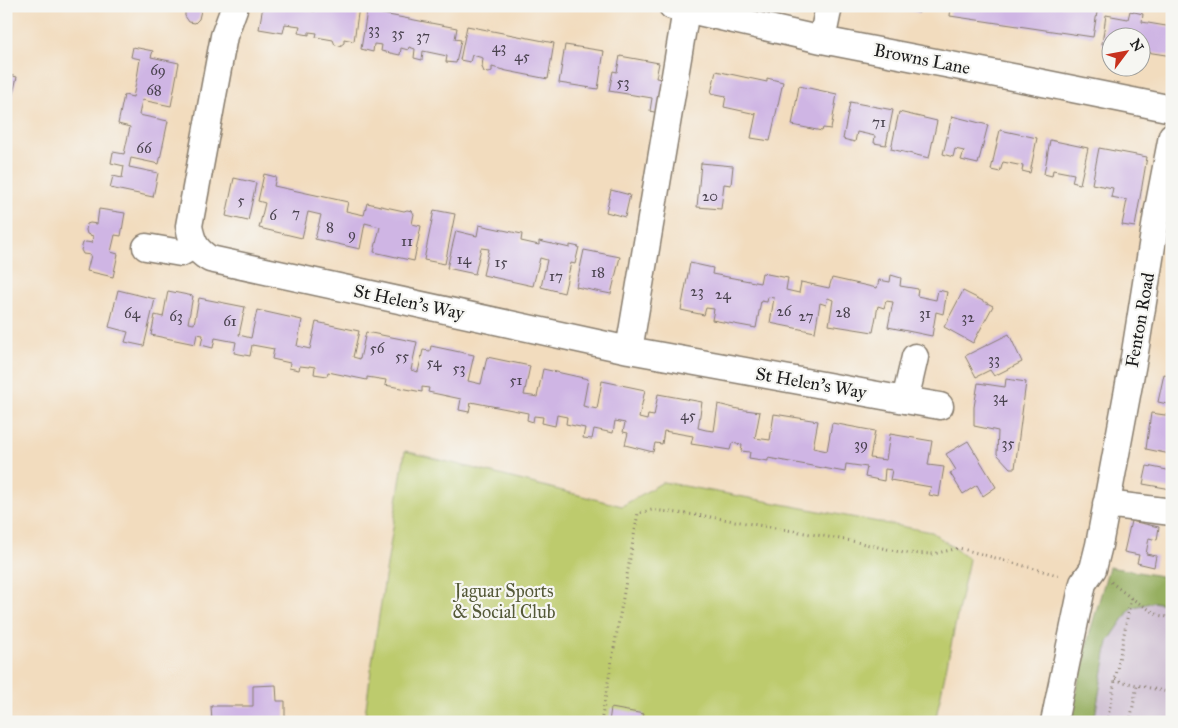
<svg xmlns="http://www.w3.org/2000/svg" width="1178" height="728" viewBox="0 0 1178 728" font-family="'IM FELL Great Primer',serif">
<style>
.industrial{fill:#cebed2}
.green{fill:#bdcb6d;stroke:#6c7444}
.forest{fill:#96af60;stroke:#59663e}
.building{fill:#cfb5e4}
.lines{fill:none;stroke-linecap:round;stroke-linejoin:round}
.minor-casing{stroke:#877c6d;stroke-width:29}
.path{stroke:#877c6d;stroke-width:3;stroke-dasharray:1 4;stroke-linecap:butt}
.minor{stroke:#fff;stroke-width:26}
.labels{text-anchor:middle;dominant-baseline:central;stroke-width:4.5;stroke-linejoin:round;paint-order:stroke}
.number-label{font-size:15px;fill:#49424e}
.street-label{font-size:18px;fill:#1c1c1c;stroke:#f6f6f2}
.park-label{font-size:18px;fill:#545938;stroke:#f6f6f2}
</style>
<rect width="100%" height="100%" fill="#f6f6f2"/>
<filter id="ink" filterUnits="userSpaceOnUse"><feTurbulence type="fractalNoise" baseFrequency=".02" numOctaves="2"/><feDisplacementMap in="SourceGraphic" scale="10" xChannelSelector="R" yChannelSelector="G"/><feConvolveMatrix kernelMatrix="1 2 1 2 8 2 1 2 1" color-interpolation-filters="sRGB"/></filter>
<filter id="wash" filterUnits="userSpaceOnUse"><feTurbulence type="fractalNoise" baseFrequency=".0096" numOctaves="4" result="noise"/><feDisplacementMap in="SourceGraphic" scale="20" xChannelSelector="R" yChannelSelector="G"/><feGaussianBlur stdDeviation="1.12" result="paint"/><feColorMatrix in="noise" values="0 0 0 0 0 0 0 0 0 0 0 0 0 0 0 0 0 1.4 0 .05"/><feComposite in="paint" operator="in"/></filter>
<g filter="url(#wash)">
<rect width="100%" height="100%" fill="#f2dcbe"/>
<path class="industrial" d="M1109,567L1172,578V722H1069L1090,632Z"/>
<path class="green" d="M405,451L622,506L663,482L932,532L969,559L935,722H364L375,641Z"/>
<path class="forest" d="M1109,567L1172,578V605L1153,602L1131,608L1108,642L1094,722H1069L1090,632Z"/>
<g id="blocks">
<path class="building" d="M171,6H202L199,19L195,23L189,22L185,16V10L171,7Z
M263,6H307L306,10L315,11L316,6L359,7L354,41L344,39V43L340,46L335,45L333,40L316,37L317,33L309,32V35L298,33L300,26L285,24L283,33L259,29Z
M905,6H921L919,13L905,9Z
M951,6H1079L1086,7V6H1098L1093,37L950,16Z
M367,11L457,28L455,39L461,40L456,63L446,62L447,56L423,51L422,60L414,58L415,49L409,47L408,50L401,48L400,55L381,51L382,45L374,44L373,52L361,49Z
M1130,11L1143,14L1142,22L1172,27V56L1140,51V38H1110V45L1102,44L1106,15L1128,19Z
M467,26L554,43L548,79L507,71L492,67V71L488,73L484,72L482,67L483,58L472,55L470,62L460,60Z
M565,45L604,51L598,89L559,83Z
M133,47L153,51L151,57L179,63L171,106L142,100L139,115L168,121L159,164L131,158L129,167L158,173L153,197L110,188L113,176L122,178L124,166L111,163L113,152L124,154L130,127L118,124L124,95L133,97L137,78L140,59L131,57Z
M620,56L659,63L656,78L667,80L662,114L650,111L652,98L609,91L613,71L617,72Z
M716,71L767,82V78L783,82L770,141L751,138L756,114L724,107L726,96L711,93Z
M6,74L17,77L7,118L6,117Z
M799,86L837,94L831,129L823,128L822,131L792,125Z
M850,102L893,110L886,145L874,143L875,136L857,132L855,142L843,139Z
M899,112L937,121L929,158L891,149Z
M952,116L988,125L978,164L961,160L964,151L955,149L953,157L943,154Z
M1000,130L1037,138L1030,173L1022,171L1023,166L1003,162L1000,172L991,170Z
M1050,140L1088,148L1080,184L1072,182L1074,174L1053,170L1052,176L1044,174Z
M1099,148L1147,157L1135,227L1122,225L1127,200L1111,197L1113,188L1092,184Z
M701,163L733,166L731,185L724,184L721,209L697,207Z
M264,174L276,177L274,186L348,202L346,211L364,215L367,203L404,211L407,210L412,211L414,214L412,224L421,226L414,261L374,252L380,227L365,223L360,249L315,239L321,215L308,212L302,238L259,228L265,203L258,201Z
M234,178L256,183L248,221L226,216Z
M611,190L630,195L625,217L606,212Z
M99,209L125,213L121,236L115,235L111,252L118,254L113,277L87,271L91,255L83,254L81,250L83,243L86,242L92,243L93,236L87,234L86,230L87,224L90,223L97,224Z
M434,210L455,214L445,264L424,260Z
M479,225L522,234L521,241L539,245V241L570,248V245L579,247L575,264L571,263L564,293L541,287L547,260L540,258L533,286L483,275L489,249L481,248L475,274L447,268L456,231L477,236Z
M584,250L620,257L611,294L576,287Z
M690,263L713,268L712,274L760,283L762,273L788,278L786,290L799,293L801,282L829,288L832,278L877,288L879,280L890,282L891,275L901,278L900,286L918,289L917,296L936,300L938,290L947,292L943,314L936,312L932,336L888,327L893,302L886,301L884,308L878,306L873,332L829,325L833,300L828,298L826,305L820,303L815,332L770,323L774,298L768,297L767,302L761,301L756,328L712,320L714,309L706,308L704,315L681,310Z
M118,290L155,299L144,346L125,342L128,332L109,327Z
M168,291L193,296L188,323L194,324L199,298L245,307L239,335L251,338L257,310L302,320L297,346L310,349L316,322L359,331L353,357L360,359L366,332L417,342L411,370L418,372L423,350L430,351L431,346L474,355L468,381L481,384L487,357L530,366L524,395L532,396L537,397L543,369L588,379L583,406L597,409L602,381L645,390L639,418L647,420L648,415L654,416L658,394L702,402L698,428L706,430L714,431L718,404L738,409L760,412L755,438L770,440L774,414L818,421L813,448L827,451L832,423L875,431L870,458L886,460L890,434L932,441L928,465L944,467L939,497L929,495L931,487L890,480L892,470L885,469L884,481L865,477L867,467L846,464L845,472L768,458V461L749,458L750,452L741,451L742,445L732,443L730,450L691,444L693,436L664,431L662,444L655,443L653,452L625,445L628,433L623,432L625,423L615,421L613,433L594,429L592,439L583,438L585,428L566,424L567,417L557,415L555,426L542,423L543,417L534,416L533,422L527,420L528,413L471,402L469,412L459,410L461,399L428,392L429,388L422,387V392L385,385L386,380L367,377V380L328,372L327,376L314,374L315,367L309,366V367L300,366L299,370L289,368L290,363L272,359L274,349L252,345L250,356L234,353L236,342L215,338L213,348L201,345L203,335L197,334L195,344L151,335L155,315L163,317Z
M963,291L993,306L973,343L944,327Z
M1009,334L1022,362L994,376L990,370L976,377L965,356Z
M1164,374L1172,376V405L1158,402Z
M1006,379L1026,382L1015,468H1010L997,454L998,431L974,426V407L978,383L1005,387Z
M1151,413L1172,416V447L1170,454L1146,449Z
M968,441L996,487L983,496L977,485L963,494L950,473L956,470L946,454Z
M1147,466L1172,471L1171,489L1143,484Z
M1131,521L1159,527L1157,540L1149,538L1146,554L1156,556L1154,567L1137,563L1139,555L1124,552Z
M276,685L277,701H285V722H212L211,706H253V686Z
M611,708L644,714L642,722H609Z"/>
</g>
</g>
<g filter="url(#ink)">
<use href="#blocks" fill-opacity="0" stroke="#877c6d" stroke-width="1"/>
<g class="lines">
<g class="minor-casing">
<path id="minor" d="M235,6L224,36L189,226C192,242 196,251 210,259L629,350L905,400L940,406
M672,6L822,40L1033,81L1172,109
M822,40L829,6
M146,247L181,253L195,245
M629,350L686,10
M905,400L915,357
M1106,504L1172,512
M1054,722L1083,583L1093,569L1099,545L1135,352L1157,214L1172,136"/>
</g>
<path class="path" d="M1111,582L1131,598L1158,615L1172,618
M1115,680L1137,685
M601,722L638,513L652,510L705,516L852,541L904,553L933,554L959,548L1061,576
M1107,722L1131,598
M1130,722L1137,685L1172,693"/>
<use href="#minor" class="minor"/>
</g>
</g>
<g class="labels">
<g class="number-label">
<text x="374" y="29">33</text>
<text x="398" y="33">35</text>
<text x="423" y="36">37</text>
<text x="499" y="47">43</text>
<text x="522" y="56">45</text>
<text x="158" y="70">69</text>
<text x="623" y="82">53</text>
<text x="154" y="90">68</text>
<text x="879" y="122">71</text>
<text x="144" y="148">66</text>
<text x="710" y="196">20</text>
<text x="241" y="200">5</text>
<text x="296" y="213">7</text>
<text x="273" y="215">6</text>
<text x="330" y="227">8</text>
<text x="352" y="234">9</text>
<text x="407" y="241">11</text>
<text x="464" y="259">14</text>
<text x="501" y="262">15</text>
<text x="598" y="272">18</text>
<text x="556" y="276">17</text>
<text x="697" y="291">23</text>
<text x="723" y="294">24</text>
<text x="784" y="311">26</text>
<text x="843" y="312">28</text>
<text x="132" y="313">64</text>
<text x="925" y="313">31</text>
<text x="176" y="316">63</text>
<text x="806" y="316">27</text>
<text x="968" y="317">32</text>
<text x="230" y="321">61</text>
<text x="377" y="348">56</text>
<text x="402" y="356">55</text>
<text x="994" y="359">33</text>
<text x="434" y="362">54</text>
<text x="459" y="368">53</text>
<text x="516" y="380">51</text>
<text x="1000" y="397">34</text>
<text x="688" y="415">45</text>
<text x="1008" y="443">35</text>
<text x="861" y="444">39</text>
</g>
<g class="street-label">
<text transform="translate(922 59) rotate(11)">Browns Lane</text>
<text transform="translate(409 302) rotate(12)">St Helen's Way</text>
<text transform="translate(1140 320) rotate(-80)">Fenton Road</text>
<text transform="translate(811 383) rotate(10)">St Helen's Way</text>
</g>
<g class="park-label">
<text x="504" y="591">Jaguar Sports<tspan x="504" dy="21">&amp; Social Club</tspan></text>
</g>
</g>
<rect width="1178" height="728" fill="none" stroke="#f6f6f2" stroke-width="25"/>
<g transform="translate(1126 52) rotate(58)"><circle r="24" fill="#f6f6f2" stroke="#9f9f9c"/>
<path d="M0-4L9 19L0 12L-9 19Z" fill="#c8321e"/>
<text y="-8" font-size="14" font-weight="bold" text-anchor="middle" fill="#1c1c1c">N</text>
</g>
</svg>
